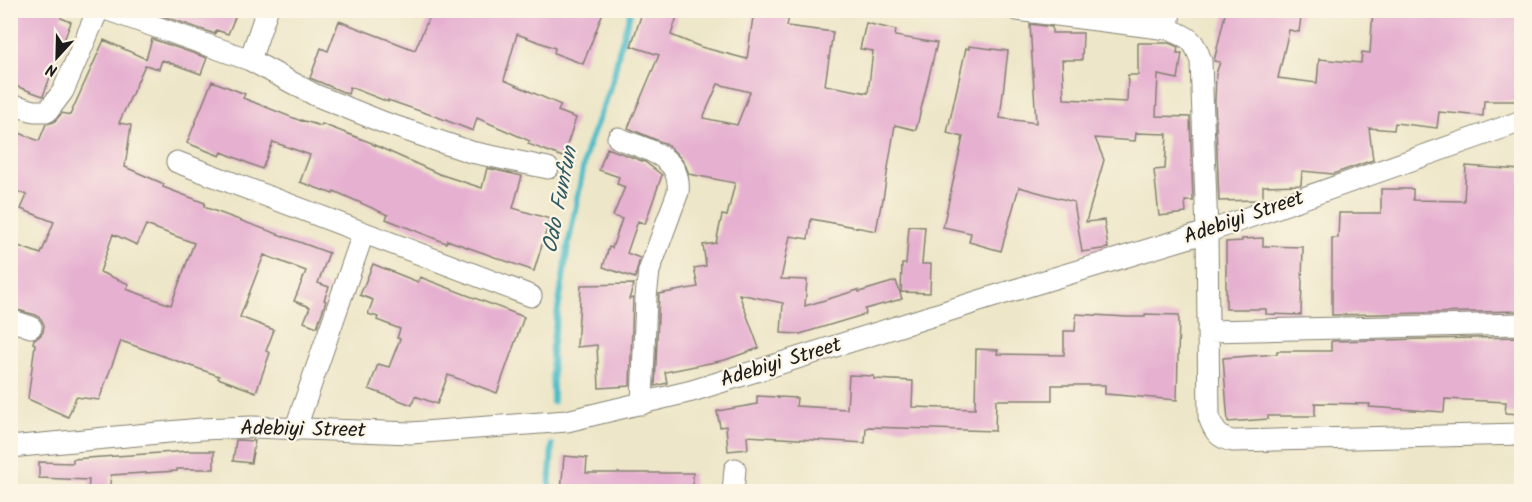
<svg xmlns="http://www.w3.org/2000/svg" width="1532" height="502" viewBox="0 0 1532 502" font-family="Kalam,sans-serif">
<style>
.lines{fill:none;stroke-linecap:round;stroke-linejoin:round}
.stream{stroke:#4fbdc8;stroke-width:6}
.building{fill:#e6b0d0;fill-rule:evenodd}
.minor-casing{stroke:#848172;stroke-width:23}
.minor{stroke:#fff;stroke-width:21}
.labels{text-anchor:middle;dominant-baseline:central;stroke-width:4.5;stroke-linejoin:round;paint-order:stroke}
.street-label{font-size:21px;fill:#1c1c1c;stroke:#fcf5e5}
.water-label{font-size:22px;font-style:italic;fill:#305c61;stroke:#fcf5e5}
</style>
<rect width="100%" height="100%" fill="#fcf5e5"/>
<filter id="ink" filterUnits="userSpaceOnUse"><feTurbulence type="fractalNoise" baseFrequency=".0167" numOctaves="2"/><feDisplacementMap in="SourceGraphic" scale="12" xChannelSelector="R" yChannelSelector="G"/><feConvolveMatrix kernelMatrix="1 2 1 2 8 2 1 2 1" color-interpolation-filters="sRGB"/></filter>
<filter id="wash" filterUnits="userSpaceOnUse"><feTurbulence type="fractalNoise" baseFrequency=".008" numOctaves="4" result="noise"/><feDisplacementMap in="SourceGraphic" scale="24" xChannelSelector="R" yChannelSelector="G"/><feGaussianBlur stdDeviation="1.35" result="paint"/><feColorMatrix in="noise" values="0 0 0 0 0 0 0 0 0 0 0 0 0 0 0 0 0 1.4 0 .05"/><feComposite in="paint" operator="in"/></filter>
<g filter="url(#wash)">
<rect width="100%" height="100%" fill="#ede6c8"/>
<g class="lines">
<path class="stream" d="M553,402L552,348L568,246L587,149L613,80L619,51L631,10
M549,492L552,445"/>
</g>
<g id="blocks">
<path class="building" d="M10,10H64L61,18L71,22L43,96L10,84Z
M162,10H238L228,34L216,30L215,34L160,15Z
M432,10H604L583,64L554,53L555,48L517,34L504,80L561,105L558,111L576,118L563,157L528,144L530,141L477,118L473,131L440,118L388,100V102L350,87L348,94L310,78L321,48L328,51L339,21L415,50Z
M643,10H679L671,35L701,47L747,59L754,10L789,16L787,26L833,32L825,85L868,93L873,51L860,49L866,23L896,30L895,36L937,43L916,130L895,125L882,205H881L876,231L811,219L808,239L790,236L781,279L807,280L805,306L858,290L859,292L896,281L902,299L865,309L866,314L800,334L781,333L783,303L739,294L759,348L725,360L665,372L667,383L655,386L659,294L698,287L694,268L706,266L703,245L716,243L722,215L727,216L735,183L689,174L684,162L668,145L628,128L659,55L631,46ZM718,84L750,92L737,125L703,118Z
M1226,10H1302L1299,32L1289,30L1278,78L1317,83L1319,59L1361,63L1362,52L1370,53L1373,10H1521V101H1484L1483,116L1439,112L1437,128L1395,123L1394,130L1369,128L1373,160L1333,174L1302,171L1301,185L1263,186V199L1258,200L1219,201L1215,101L1216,74L1220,62L1214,61Z
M1030,24L1052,27V33H1083L1082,60H1062L1064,99L1127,102L1128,75H1138V43H1169L1178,47L1177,53H1182L1178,79L1158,75L1156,116L1190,117L1193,201H1185L1186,213L1159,216L1154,170L1165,169L1167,134L1136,133L1135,141L1095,138L1104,160L1086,222L1104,220L1108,248L1082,252L1074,202L1019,187L1001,251L969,242L971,233L943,227L963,137L947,133L966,48L969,49V46L1008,51L1000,118L1036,123Z
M152,39L207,58L201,74L162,60L159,69L145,65L119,123L131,125L125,167L164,184L163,187L205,203L204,207L329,253L318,283L329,287L324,300L326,301L317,327L304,322L310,307L294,301L306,271L264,255L240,317L274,330L266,351L270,353L256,392L218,378L219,376L121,341L99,400L76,397L68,417L28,399L35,344L33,343L34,339L39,337L43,332L44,325L41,319L36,315L10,308V243L41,254L54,222L21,209L27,195L10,189V150L17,132L39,141L46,124L54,122L62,113L70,115L104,40L146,59ZM146,225L194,243L171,305L126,289L129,284L100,272L113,234L137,245Z
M212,81L245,94L243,98L301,121V120L321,126L322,124L372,143V144L439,174L482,188L487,168L522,176L513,208L550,219L534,271L447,240L446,243L386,219L388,215L334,191L333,194L300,182L310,155L273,142L262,169L222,152L220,156L187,143Z
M607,148L645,162L662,175L645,224L638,221L627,253L640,258L635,278L603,267L609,247L612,248L622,219L613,216L625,187L617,184L619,177L599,170Z
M1466,166L1521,170V311L1332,315V238H1338L1339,213H1381V189H1413V200L1464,201Z
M909,226L925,227L922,264H931L930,293L901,292L902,264H906Z
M1263,238V246L1303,247L1301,315L1266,314V309H1226V242L1242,241V239Z
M373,264L418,282L420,277L524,317L497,393L448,375L437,404L415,396L412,405L369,389L378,364L389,367L400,339L397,338L400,329L377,320L378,317L368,314L373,300L360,295Z
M634,284L629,299L633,298L630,386L599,388L597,345L577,347L581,285Z
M1076,314L1127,317H1145V314L1179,315L1177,400L1105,394V385H1052V400H996L995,431L869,427L866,428L865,443L747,436L748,449L728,451L726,426L720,427L717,411L757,404V396L777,397L778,399V397L797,398L796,406L847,409L849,375L874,376V379L913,381L912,407L975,409L976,349L998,350L997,354L1064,355V331H1075Z
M1521,337V414L1505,413L1506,402L1445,399L1444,412L1369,407L1370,404L1315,403V416H1268V419L1228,422L1223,358L1277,354V351H1331V342L1332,341Z
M236,440L255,441L251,463L233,461Z
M189,451H214V469H177V471L111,475L109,492H88L89,480L39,478V462L73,463V459Z
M564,456L587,458L586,473H693V492H561Z"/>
</g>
</g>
<g filter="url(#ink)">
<use href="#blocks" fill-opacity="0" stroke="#848172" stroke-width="1.5"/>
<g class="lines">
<g class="minor-casing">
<path id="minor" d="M108,10L250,60L315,95L385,123L471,152L548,168
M1017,10L1168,29C1190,38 1194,39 1201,61L1207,232L1209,417C1214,431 1218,438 1233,441L1522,434
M1168,29L1170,10
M250,60L267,10
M10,104L34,111H48L63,91L98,10
M618,138C646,150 682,155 678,192L649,271L646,297L642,404
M177,162L531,296
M10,320L31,327
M1209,331L1522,324
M295,430L363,234
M10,447L201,429L252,427L411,433L567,421L692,391L1008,292L1207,232L1522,121
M733,492L735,469"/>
</g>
<use href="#minor" class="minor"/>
</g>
</g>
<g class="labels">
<g class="street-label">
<text transform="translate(1244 218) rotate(-19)">Adebiyi Street</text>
<text transform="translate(781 363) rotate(-17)">Adebiyi Street</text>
<text transform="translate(303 430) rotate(1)">Adebiyi Street</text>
</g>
<g class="water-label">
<text transform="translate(561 200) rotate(-79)">Odo Funfun</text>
</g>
</g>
<rect width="1532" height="502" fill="none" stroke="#fcf5e5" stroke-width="36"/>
<g transform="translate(57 57) rotate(202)" stroke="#fcf5e5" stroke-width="4.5" paint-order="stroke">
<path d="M0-4.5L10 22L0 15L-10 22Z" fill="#1c1c1c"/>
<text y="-9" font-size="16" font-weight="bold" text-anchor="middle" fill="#1c1c1c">N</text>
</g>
</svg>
